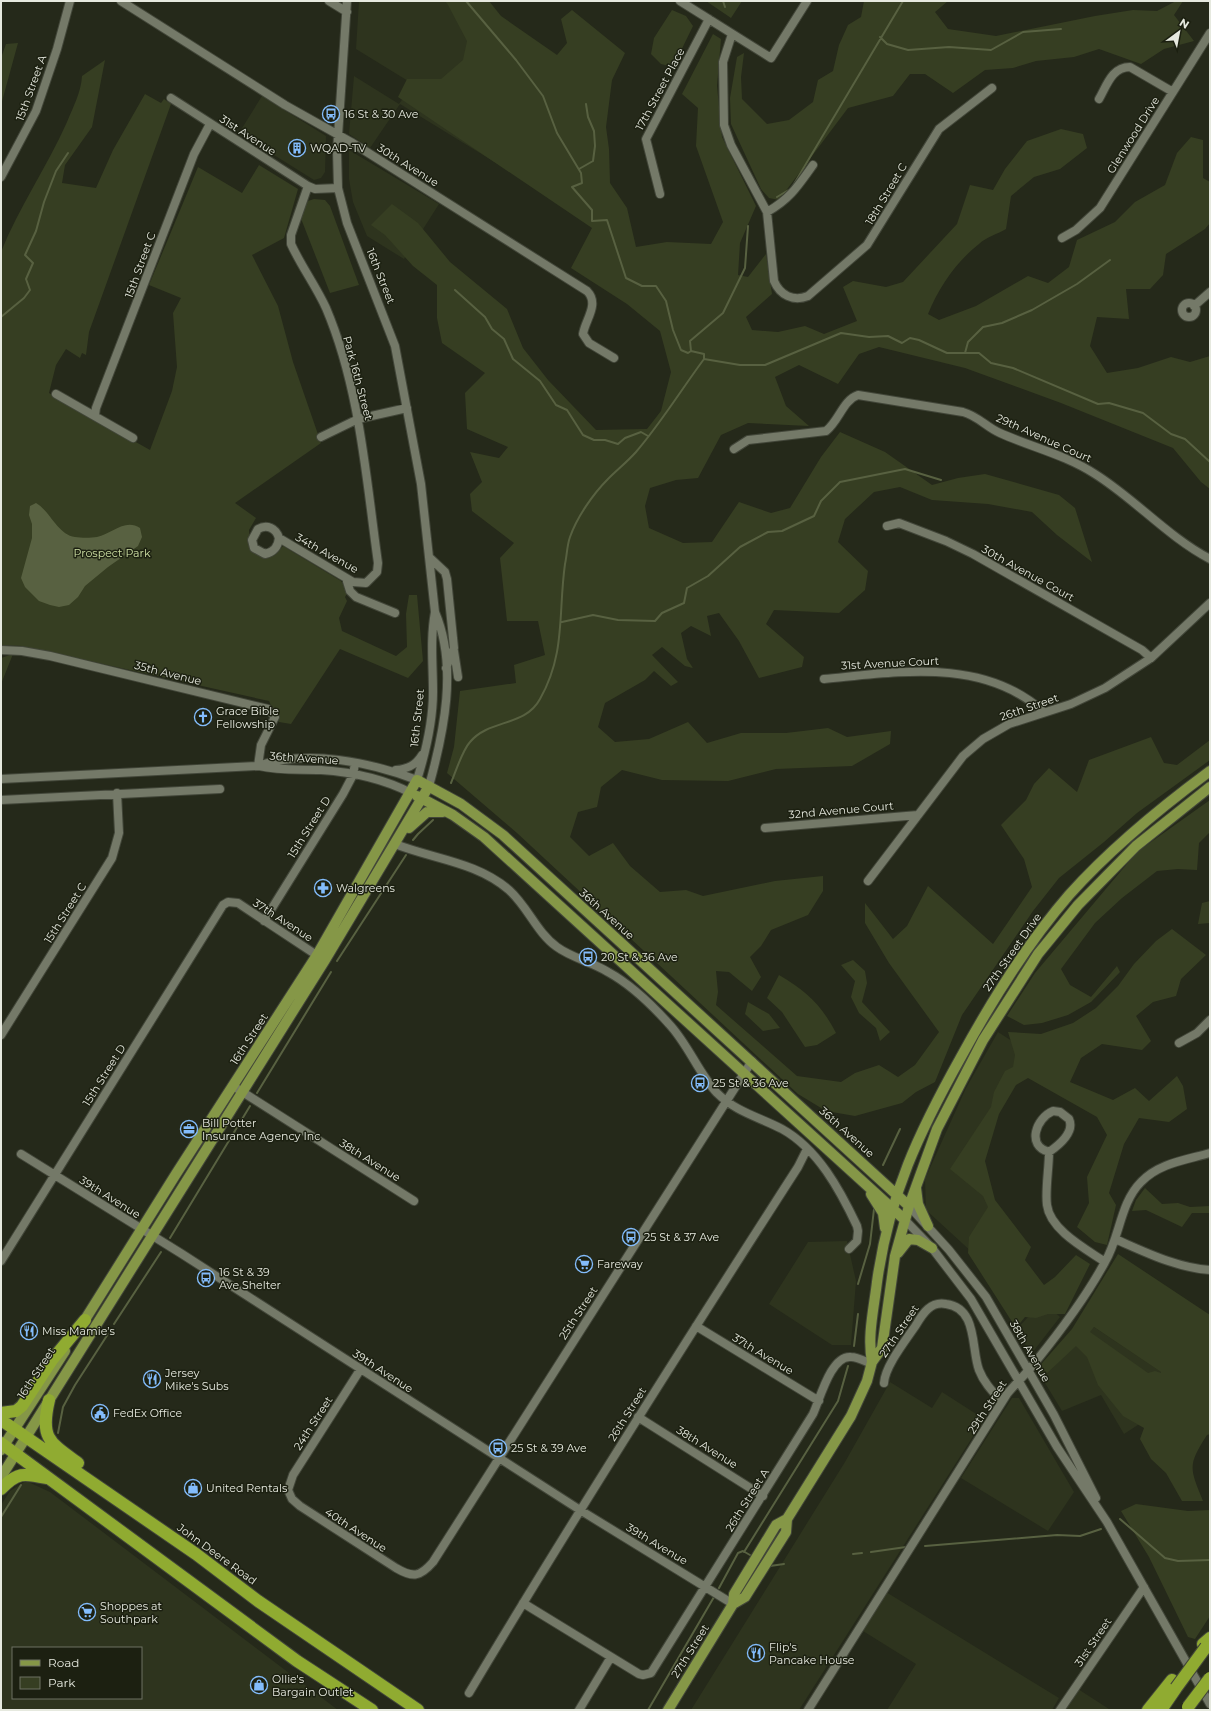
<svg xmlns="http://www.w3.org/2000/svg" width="1211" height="1711" viewBox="0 0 1211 1711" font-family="Montserrat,sans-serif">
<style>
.built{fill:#2e341e;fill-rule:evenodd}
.green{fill:#363e22;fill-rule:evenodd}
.water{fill:#586141}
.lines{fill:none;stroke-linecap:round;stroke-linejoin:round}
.stream{stroke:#586141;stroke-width:2}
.minor-casing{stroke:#424639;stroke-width:10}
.major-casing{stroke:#424639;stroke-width:12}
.highway-casing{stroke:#424639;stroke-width:14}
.minor{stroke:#747968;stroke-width:8}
.major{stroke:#859747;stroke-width:10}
.highway{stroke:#90ab31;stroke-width:12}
.highway-bridge-casing{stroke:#424639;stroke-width:14;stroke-linecap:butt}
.highway-bridge{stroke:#90ab31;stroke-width:12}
.labels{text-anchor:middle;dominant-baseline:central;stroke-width:3;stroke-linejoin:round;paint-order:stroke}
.street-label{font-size:11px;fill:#e6e9df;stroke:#1c2011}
.poi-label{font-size:11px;fill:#e6e9df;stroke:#1c2011;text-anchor:start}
.park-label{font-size:11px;fill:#cee0a4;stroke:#1c2011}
</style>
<rect width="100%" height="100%" fill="#25291a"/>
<path class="built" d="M359,1H455L542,191L400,104L370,148L349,134L354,76L399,104L413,84L356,49Z
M262,96L326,136L325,172L321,178L314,180L239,133Z
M349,150L439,204L404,259L367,236L353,202L349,179Z
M998,1032L1027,1051L955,1170L1003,1210L974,1254L926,1210L925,1179L966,1088Z
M847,1241L856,1281L851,1345H832L769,1304L808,1242Z
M1043,1301L1060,1317L1032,1353L1015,1331Z
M1094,1327L1190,1391L1124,1434L1101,1395L1062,1411L1042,1378Z
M890,1382L932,1408L942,1392L984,1419L799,1710H691L845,1462Z
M1012,1398H1019L1074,1492L1048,1531L961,1478Z
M26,1481L50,1492L338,1710H1V1505L10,1491ZM13,1648H141V1698H13Z
M886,1592L1059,1698L1052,1710H887L916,1664L863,1631Z
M1078,1689L1109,1709L1107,1710H1064Z"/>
<path class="green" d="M445,1H489L501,16L557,55L567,43L561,19L572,10L625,53L612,80L606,127L609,149L610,183L627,208L636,247L667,242L711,244L723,222L696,146L698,108L682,94L713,34L721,39L717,86L722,137L756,206L740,243L738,275L748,277L766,254L772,294L746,317L752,330L778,332L805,326L824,334L857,321L843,287L853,281L886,287L903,282L957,224L970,185L993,190L1005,169L1027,141L1061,129L1083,134L1087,148L1060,169L1034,177L1011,196L1006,229C998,234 986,237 979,244C956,262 939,287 928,314L939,320L976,306L1028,276L1048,283L1069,267L1077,240L1115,222L1135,202L1165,185L1177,153L1191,137L1203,140V178L1210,182V223L1205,229L1166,254L1163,275L1150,289H1126L1129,319L1097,317L1090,346L1107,373L1138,368L1171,357L1190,362L1210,356V489L1201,482L1173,448L1061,403L965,368L879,347L859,354L838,384L799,365L775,377L786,406L809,426L748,423L721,435L698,478L676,480L650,488L645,506L649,528L683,543L712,542L739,502L771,513L790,508L821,457L840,432L885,452L932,485L958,478L985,474L1059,495L1075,508L1092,562L1057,535L1032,512L988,504L932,500L900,487L874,492L845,519L838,542L868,571L865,590L839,613L774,610L766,624L804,657L802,667L759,678L739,641L719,613L707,616L711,636L691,626L681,633L687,659L693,668L685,666L662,647L652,655L678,682L671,686L654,671L645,680L605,703L598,727L615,742L649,739L688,722L707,743L741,733H786L828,728L847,737L891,731L890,744L852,766L776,769L728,781L662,780L622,770L601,787L597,807L578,812L570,837L589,856L613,843L630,866L660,892L686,890L703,896L775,881L823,876V891L808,915L771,930L761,946L750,957L761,977L752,991L729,972L716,971L718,992L716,1005L797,1076L841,1082L855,1073L879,1065L898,1077L915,1065L939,1032L889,963L865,923V903L893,939L907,926L928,886L993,944L1032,887L1024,859L1001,825L1026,800L1034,784L1049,768L1077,792L1089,760L1151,737L1164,763L1177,765L1210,740V760L1137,813L1104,842L1059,878L1033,911L962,1015L935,1082L916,1092L902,1103L855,1116L826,1111L798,1094L517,833L447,773L454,747L460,691L516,683L514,665L545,655L538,621H507L500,558L514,543L472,511L470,494L482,482L470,452L499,458L508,447L467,429L465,393L485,373L442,343L437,318V285L413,266L385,235L371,225L392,204L418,223L450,262L507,309L523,348L548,380L596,430L647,429L661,411L671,372L660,331L627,304L571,268L592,228L398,97L407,79H441L463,60L467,41L448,5Z
M706,1H742L731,18Z
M864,1H948L935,12L948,29L996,36L1095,16L1133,10L1157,11L1176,1H1183L1174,15L1194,41L1164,49L1141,64L1099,49L1074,57L1036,61L1013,68L985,70L953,93L925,74H910L893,96L848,108L779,200L769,198L761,189L731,124L730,98L737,57L744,53L741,77L742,99L767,124L789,120L813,102L818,80L833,71L839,45L848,25L861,17Z
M672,10L686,16L693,26L673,67L661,64L651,54L654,38Z
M18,43L1,105V58L6,44Z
M105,60L92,127L65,165L62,183L96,188L113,150L145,94L161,103L164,99L171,104L89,332L86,355L82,353L80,358L66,349L56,365L49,393L150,450L172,391L177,367L173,313L181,298L149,285L198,167L242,193L259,165L298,189L284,238L252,255L278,306L293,362L321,443L235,503L256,518L249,530L250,549L262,557L275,555L283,546L341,581L348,592L345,597L347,601L339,618L342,631L396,656L407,647L406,614L409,595H417L423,661L408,678L340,649L291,724L279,722L269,701L22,646L1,645V252C19,207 47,167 67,122C73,107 81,93 82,76Z
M314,199L325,200L330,206L359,285L330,293L300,216L308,201Z
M13,654L1,684V685V658Z
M1210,800V832L1199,843L1197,870L1178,869L1157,871L1122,898L1095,923L1061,969L1070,985L1091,997L1117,966L1120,972L1091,1002L1068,1015L1042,1023L1024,1025L1007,1016L1035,973L1137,852Z
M1210,901V923L1198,924L1202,903Z
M1172,929L1206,955L1181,979L1176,996L1153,1002L1136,1016L1151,1041L1142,1050L1102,1044L1081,1058L1070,1082L1113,1100L1135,1088L1149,1101L1177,1076L1183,1086L1187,1109L1169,1122L1139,1118L1124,1144L1109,1193L1116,1205L1107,1245L1095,1242L1077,1227L1089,1203L1087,1177L1107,1135L1097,1117L1028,1078L1016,1085L999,1114L985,1161L995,1200L1031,1247L1025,1260L1044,1285L1055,1277L1076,1255L1090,1264L1065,1314H1048L1036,1318L1025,1317L1016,1328L968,1253L969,1237L988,1207L983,1196L950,1169L991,1107L994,1092L1005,1071L1013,1067L1015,1055L1008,1032L1041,1034L1073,1023L1096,1008L1118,986L1134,964L1156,941Z
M853,960L865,971L867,983L862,1002L890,1032L880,1041L876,1028L859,1013L851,997L855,981L841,965Z
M779,975C806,991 821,1004 836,1033L817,1045L805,1047L782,1012L767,998Z
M748,1002L769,1014L780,1028L763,1031L745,1014Z
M1145,1188L1162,1204L1178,1203L1190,1207L1210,1206V1213H1192L1182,1227L1146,1210L1132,1211L1136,1200Z
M1118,1254L1210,1315V1434L1207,1435C1187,1466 1190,1468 1203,1501H1182L1166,1473L1151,1459L1140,1439L1144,1428L1123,1416L1098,1385L1087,1357L1076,1346L1042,1378L1036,1370L1072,1329ZM1094,1327L1161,1372V1373L1155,1371L1148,1373L1090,1332Z
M1136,1504L1188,1511L1210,1510V1616L1195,1639L1188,1637L1149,1557L1121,1511Z"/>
<path class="water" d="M36,503C50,511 58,535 75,537C81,538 91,538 97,537C112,534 125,518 140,528L142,537L138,546L108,567L85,586L78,597L69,605L59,607L50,605L39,601L25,587L21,578L32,538V524L29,515L30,506Z"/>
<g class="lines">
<path class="stream" d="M466,1L516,60L543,96L557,133L581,173L582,183L572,187L592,210V221L607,220L626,278L642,286H656L666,301L673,330L681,350L688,353L691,351
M723,1L725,7
M880,37L887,44L908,50L949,47L991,50L1023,32L1061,29
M579,169L593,161L595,146L594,131L588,117L586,104
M794,184L903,1
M777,197L792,188
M455,290L485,317L492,329L504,339L513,359L540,381L556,405L567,410L583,435L594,440H605L618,444L625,438L641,432L648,436
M1,317L24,298L30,290L26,279L33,263L25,255L36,231L44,202L56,171L68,153
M965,353L968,342L983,327L1002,323L1032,310L1077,284L1110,260
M704,359L740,365H765L841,333L869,337L888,336L902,343L910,338L919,340L947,353H979L991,363L1013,368L1098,404L1109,403L1143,413L1171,434L1185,439L1210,462
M562,622L593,615L618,620L655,621L662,613L684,603L687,588L708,576L740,547L768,532L782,531L814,516L821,501L840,482L905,469L941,480
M451,783C456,771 462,751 470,742C489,719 525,727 540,699C566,653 558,613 565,564C567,555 567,545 570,537C577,517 593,494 608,479C617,470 627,462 636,452C661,423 681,390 704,359V354L691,351L690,341L723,313L745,268L748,226
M413,840L418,834L433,820
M337,961L406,855
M257,1093L331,972
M883,1165L900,1129
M170,1238L250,1106
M858,1284L870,1244L874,1209
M114,1324L161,1252
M854,1346L858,1314
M58,1433L63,1407L75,1385L108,1334
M1,1517L21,1485
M1120,1519L1165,1558L1178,1561L1210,1560
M925,1546L1057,1535L1080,1536L1101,1529
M744,1552L838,1401L848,1366
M871,1552L906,1547
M853,1554L862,1553
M770,1566L784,1564
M719,1588L738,1553L743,1551L750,1555
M648,1710L714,1597"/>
<g class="minor-casing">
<path id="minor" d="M121,1L285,105L351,142L587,291C600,304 585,320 583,334L589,343L614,358
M329,1L347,12
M680,1L771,58L807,1
M732,34L723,62L724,125L731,145L767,212L774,281C780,295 793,302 808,296L867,245L939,129L992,88
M171,98L308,186L315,189L338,188
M1099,99C1107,85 1112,67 1130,67L1173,92
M1,177L36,111L57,49L70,1
M660,194L646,139L709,19
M767,212C790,199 798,186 813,165
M1062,238L1076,230L1100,208L1210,33
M1182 310a7 7 0 1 1 14 0a7 7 0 1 1-14 0Z
M1194,306L1210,292
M56,394L133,438
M95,415L96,408L194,154L210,124
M321,437L358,419L407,408
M734,449L748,440L826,431C839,421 843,400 858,395L963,412C978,416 986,427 1000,433C1031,447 1066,455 1095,474C1135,499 1168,537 1210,559
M887,526L899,523L946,541L973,554L1142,650L1151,658
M279,538C278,547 274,552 265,554L254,548L252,540L258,529C267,524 276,528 279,538L353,582L366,583L377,572L378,563C366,478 360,388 326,308C316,286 301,266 291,244V235L308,186
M430,558L445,572L447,579L454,648L446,668
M346,578L350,591L356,597L395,613
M1,650L22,651L50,656L268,709L275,717L261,745L258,766
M454,651L458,677
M824,679C899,672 983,657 1044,712
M259,766C280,771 300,769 321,770C351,772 384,779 411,793
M396,770C408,769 416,765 422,755
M1,779L258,766C308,749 369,762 417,780C426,751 433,722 433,692C433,665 430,639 435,612L421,484L395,346L347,223L338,188L337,151L347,1
M429,786C444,732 458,666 435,612
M1,800L220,789
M765,828L918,815
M395,844C433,859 477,862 509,890C528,907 537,933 557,947C572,958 592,962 608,972C630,984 652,1005 669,1024C688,1044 699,1074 717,1093C736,1112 759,1117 782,1129C818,1149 840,1190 857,1226L858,1231L857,1241L849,1249
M868,881L963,756L983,739L1009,724L1071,704L1105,688L1151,658L1210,603
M264,921L343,794L353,775L355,763
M1,1035L112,858L119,833L117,793
M1179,1043L1197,1033L1210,1020
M233,1086L414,1201
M1053,1111L1060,1112L1069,1119C1075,1132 1059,1145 1049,1152C1026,1146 1036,1118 1053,1111Z
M1049,1152C1049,1168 1045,1191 1047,1205C1050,1230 1086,1249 1105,1262
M21,1154L182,1254L580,1510L733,1604
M909,1206L949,1250L986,1297L1054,1415L1096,1498
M905,1220L932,1248L971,1299L1057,1447L1107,1522L1210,1704
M1115,1239C1145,1252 1177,1268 1210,1270
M1,1261L223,905L228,902L238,903L321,958
M696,1326L819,1401
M360,1370L293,1475L288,1490L292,1499L300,1506L396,1568C413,1578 420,1577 433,1562L752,1061
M884,1383C885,1366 906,1340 916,1325C923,1313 931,1301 946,1304C978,1308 971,1349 979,1370C984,1383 993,1392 1002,1402
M638,1417L763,1496
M523,1603L639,1674L643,1675L651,1673L813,1414C820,1399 831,1355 851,1357C858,1357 866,1362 872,1364
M469,1693C575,1515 686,1341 798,1167L807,1149
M579,1710L611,1657
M808,1710L1007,1394C1017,1382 1028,1372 1037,1360C1062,1329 1086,1297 1105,1262C1120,1237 1120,1203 1141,1182C1159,1163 1186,1160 1210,1153
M1060,1710L1144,1587"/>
</g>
<g class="major-casing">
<path id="major" d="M417,796L453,815L484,837L905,1220
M409,828L427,812H443
M916,1188L918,1204L928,1226
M871,1194L883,1213L885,1228
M898,1253L909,1239L918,1240L932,1248
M81,1326L176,1174L317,955L417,780L461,804L503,835L909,1206
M872,1362C867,1336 874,1308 877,1282C889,1195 919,1132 961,1057C992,1000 1026,945 1069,895C1110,849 1160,808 1210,771
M1,1450L65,1351
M1,1477L325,960L429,786
M733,1604L734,1594L776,1525L787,1519
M668,1710L733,1604L745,1597L786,1532L787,1519L851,1416L867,1381L872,1362L882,1348L895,1256L909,1206L937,1129L983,1040L1038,954L1078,905L1136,846L1210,787"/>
</g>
<g class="highway-casing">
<path id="highway" d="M49,1400C40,1438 49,1442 78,1463
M1,1413L16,1411L22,1406L52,1360L85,1320
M1,1420L196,1554L258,1601L418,1710
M1,1443L297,1661L372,1710
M1,1489C17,1472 24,1473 46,1478
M1203,1644L1210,1638
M1148,1710L1172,1680
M1161,1710L1176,1688"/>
</g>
<use href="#minor" class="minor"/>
<use href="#major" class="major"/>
<use href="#highway" class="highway"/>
<g class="highway-bridge-casing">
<path id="highway-bridge" d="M1176,1688L1206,1647
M1188,1707L1210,1678"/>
</g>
<use href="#highway-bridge" class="highway-bridge"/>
</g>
<defs>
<g id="bus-ring" transform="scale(0.9)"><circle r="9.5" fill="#1c2011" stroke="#83bcfb" stroke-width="1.5"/><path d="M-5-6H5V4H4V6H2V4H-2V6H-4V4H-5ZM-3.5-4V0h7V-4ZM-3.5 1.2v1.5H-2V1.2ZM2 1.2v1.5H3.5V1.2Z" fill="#83bcfb"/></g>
<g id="building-ring" transform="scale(0.9)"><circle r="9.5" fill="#1c2011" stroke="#83bcfb" stroke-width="1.5"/><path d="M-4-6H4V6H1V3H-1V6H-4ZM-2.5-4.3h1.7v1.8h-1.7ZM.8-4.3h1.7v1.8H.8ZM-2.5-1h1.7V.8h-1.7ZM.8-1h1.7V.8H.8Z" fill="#83bcfb"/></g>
<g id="church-ring" transform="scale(0.9)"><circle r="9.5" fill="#1c2011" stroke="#83bcfb" stroke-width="1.5"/><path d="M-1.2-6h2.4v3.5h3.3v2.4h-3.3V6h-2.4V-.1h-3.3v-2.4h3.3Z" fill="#83bcfb"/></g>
<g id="pharmacy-ring" transform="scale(0.9)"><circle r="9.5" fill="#1c2011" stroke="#83bcfb" stroke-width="1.5"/><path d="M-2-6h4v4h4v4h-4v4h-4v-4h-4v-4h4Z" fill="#83bcfb"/></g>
<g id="office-ring" transform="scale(0.9)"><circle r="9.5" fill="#1c2011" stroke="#83bcfb" stroke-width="1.5"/><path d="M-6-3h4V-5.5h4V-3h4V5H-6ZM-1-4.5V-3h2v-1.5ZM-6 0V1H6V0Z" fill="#83bcfb"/></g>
<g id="supermarket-ring" transform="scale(0.9)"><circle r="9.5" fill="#1c2011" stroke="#83bcfb" stroke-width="1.5"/><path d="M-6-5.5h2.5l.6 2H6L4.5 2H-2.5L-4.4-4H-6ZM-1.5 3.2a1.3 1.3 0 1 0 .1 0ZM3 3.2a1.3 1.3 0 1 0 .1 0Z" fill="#83bcfb"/></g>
<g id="restaurant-ring" transform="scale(0.9)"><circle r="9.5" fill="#1c2011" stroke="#83bcfb" stroke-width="1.5"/><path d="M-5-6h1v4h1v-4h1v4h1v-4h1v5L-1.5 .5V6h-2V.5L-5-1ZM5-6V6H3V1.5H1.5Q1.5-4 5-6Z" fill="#83bcfb"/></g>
<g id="civic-ring" transform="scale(0.9)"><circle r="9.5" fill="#1c2011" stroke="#83bcfb" stroke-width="1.5"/><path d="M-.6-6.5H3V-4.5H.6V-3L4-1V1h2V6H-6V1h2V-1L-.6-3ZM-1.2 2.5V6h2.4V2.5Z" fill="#83bcfb"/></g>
<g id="shop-ring" transform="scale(0.9)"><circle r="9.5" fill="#1c2011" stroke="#83bcfb" stroke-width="1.5"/><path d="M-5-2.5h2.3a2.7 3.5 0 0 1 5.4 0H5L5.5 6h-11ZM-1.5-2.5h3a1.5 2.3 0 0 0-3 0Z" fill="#83bcfb"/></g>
</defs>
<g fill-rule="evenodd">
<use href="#bus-ring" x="331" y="114"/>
<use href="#building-ring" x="297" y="148"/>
<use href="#church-ring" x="203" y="717"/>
<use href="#pharmacy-ring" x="323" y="888"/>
<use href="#bus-ring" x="588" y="957"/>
<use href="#bus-ring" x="700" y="1083"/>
<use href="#office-ring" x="189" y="1129"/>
<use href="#bus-ring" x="631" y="1237"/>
<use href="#supermarket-ring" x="584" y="1264"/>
<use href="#bus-ring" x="206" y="1278"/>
<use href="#restaurant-ring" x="29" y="1331"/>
<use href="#restaurant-ring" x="152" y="1379"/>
<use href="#civic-ring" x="100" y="1413"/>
<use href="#bus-ring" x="498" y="1448"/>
<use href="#shop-ring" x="193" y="1488"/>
<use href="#supermarket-ring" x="87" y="1612"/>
<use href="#restaurant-ring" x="756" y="1653"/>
<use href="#shop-ring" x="259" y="1685"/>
</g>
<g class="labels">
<g class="street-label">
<text transform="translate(31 88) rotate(-70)">15th Street A</text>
<text transform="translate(660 89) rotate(-62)">17th Street Place</text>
<text transform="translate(248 135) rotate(33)">31st Avenue</text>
<text transform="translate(1133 135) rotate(-58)">Glenwood Drive</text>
<text transform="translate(408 165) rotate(32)">30th Avenue</text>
<text transform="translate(886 194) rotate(-59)">18th Street C</text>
<text transform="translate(140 265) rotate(-70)">15th Street C</text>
<text transform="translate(381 276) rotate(68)">16th Street</text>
<text transform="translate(358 378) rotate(75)">Park 16th Street</text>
<text transform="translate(1044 438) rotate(24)">29th Avenue Court</text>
<text transform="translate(327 553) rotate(29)">34th Avenue</text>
<text transform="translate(1028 573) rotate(29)">30th Avenue Court</text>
<text transform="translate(890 663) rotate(-3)">31st Avenue Court</text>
<text transform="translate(168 673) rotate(14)">35th Avenue</text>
<text transform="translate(1029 707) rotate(-19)">26th Street</text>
<text transform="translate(417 718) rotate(-84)">16th Street</text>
<text transform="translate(304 758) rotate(4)">36th Avenue</text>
<text transform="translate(841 810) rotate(-5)">32nd Avenue Court</text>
<text transform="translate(309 827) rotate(-58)">15th Street D</text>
<text transform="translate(65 913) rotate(-58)">15th Street C</text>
<text transform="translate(607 914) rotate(42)">36th Avenue</text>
<text transform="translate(283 920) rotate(33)">37th Avenue</text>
<text transform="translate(1012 952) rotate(-55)">27th Street Drive</text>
<text transform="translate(249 1039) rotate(-57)">16th Street</text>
<text transform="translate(104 1075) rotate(-58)">15th Street D</text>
<text transform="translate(847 1132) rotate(42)">36th Avenue</text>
<text transform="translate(370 1160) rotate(32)">38th Avenue</text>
<text transform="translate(110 1197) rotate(32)">39th Avenue</text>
<text transform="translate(578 1313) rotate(-57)">25th Street</text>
<text transform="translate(899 1331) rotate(-56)">27th Street</text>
<text transform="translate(1030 1351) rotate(60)">38th Avenue</text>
<text transform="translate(763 1354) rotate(31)">37th Avenue</text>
<text transform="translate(383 1371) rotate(33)">39th Avenue</text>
<text transform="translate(36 1373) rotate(-57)">16th Street</text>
<text transform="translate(987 1407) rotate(-57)">29th Street</text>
<text transform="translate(627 1414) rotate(-58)">26th Street</text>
<text transform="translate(313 1423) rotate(-57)">24th Street</text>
<text transform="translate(707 1447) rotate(32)">38th Avenue</text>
<text transform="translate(747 1500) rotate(-58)">26th Street A</text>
<text transform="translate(356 1530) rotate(33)">40th Avenue</text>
<text transform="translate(657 1544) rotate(31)">39th Avenue</text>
<text transform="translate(217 1554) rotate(36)">John Deere Road</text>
<text transform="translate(1093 1642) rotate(-56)">31st Street</text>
<text transform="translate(690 1651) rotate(-58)">27th Street</text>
</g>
<g class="poi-label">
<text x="344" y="114">16 St &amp; 30 Ave</text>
<text x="310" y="148">WQAD-TV</text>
<text x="216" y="711">Grace Bible<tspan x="216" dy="13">Fellowship</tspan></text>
<text x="336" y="888">Walgreens</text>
<text x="601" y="957">20 St &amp; 36 Ave</text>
<text x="713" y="1083">25 St &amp; 36 Ave</text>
<text x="202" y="1123">Bill Potter<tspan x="202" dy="13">Insurance Agency Inc</tspan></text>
<text x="644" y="1237">25 St &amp; 37 Ave</text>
<text x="597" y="1264">Fareway</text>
<text x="219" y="1272">16 St &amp; 39<tspan x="219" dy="13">Ave Shelter</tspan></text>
<text x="42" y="1331">Miss Mamie’s</text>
<text x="165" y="1373">Jersey<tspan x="165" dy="13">Mike's Subs</tspan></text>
<text x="113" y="1413">FedEx Office</text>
<text x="511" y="1448">25 St &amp; 39 Ave</text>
<text x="206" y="1488">United Rentals</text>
<text x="100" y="1606">Shoppes at<tspan x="100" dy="13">Southpark</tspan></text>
<text x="769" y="1647">Flip's<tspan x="769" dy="13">Pancake House</tspan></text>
<text x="272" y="1679">Ollie's<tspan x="272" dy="13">Bargain Outlet</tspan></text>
</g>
<g class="park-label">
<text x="112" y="553">Prospect Park</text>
</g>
</g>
<rect width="1211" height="1711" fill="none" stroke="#e6e9df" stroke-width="4"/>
<rect x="12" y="1647" width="130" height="52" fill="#1c2011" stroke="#6d7063"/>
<rect x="20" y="1660" width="20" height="6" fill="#859747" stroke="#6d7063"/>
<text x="48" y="1667" font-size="12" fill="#e6e9df">Road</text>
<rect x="20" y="1677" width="20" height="12" fill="#363e22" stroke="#6d7063"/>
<text x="48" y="1687" font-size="12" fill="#e6e9df">Park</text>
<g transform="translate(1179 32) rotate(32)" stroke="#1c2011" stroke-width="3" paint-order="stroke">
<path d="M0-3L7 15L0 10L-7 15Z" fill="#e6e9df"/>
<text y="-6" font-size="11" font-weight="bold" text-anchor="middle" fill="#e6e9df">N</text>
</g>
</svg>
